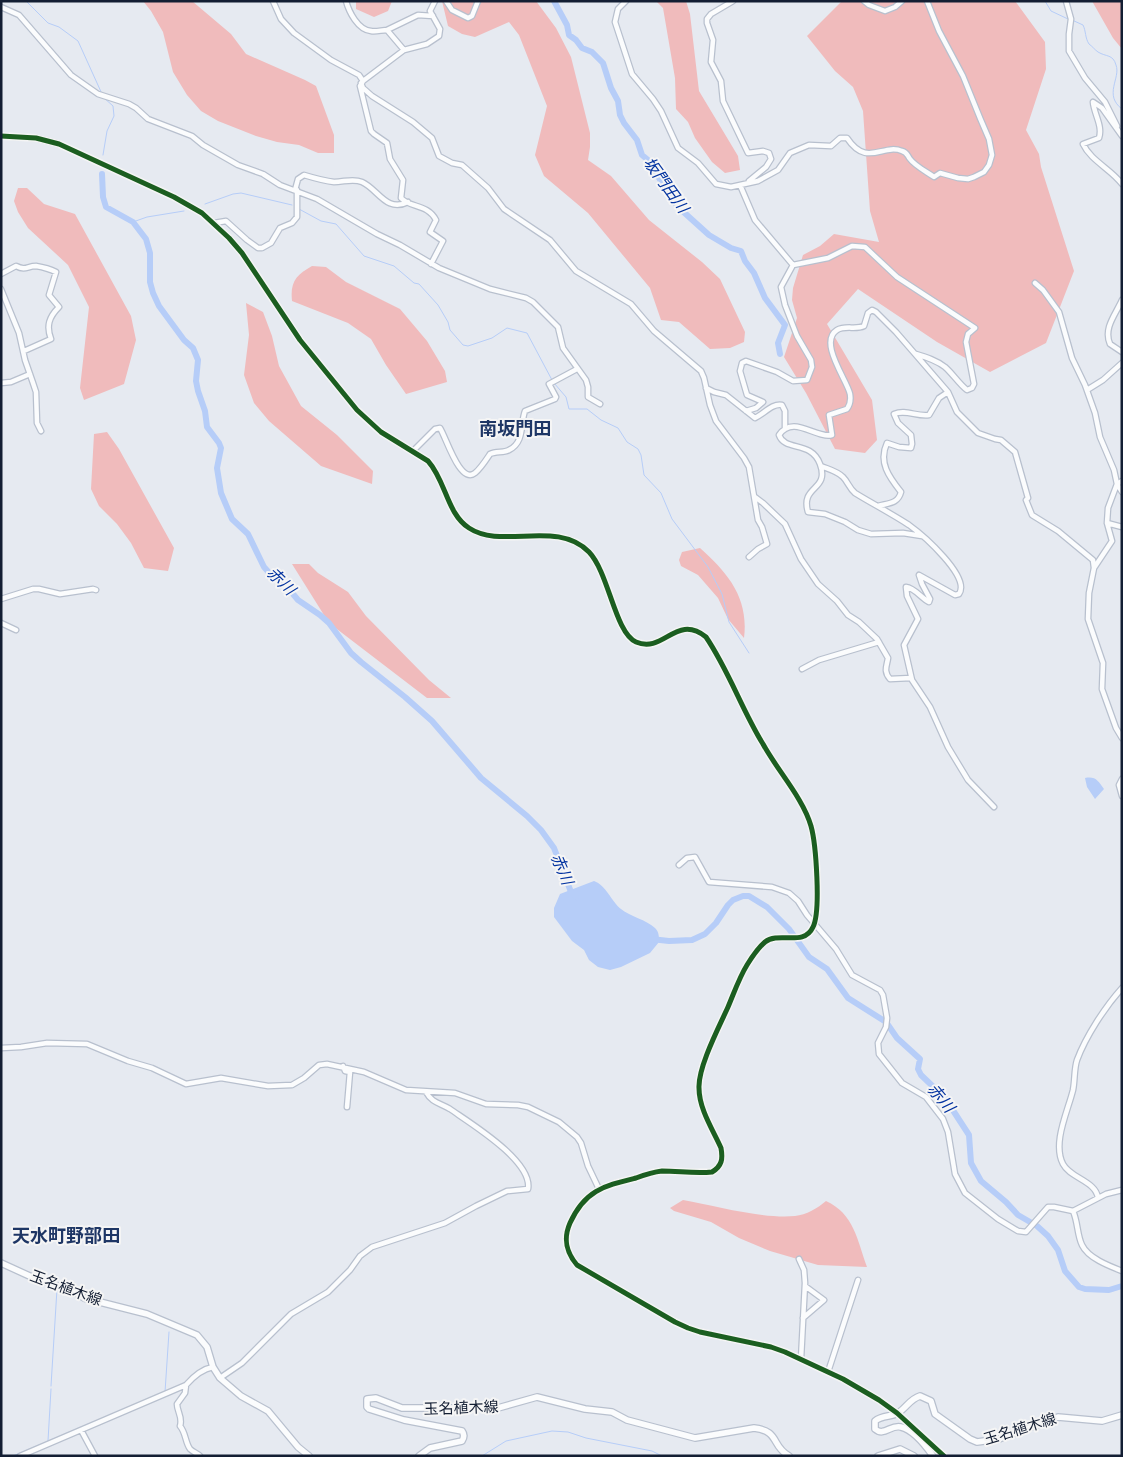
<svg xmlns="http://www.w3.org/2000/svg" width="1123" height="1457" viewBox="0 0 1123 1457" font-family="'DM Sans','Noto Sans JP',sans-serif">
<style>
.forest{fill:#f0bbbc}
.water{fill:#b6cdf8}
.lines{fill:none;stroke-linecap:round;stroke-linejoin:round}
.stream{stroke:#b6cdf8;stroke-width:1}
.river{stroke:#b6cdf8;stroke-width:6}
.minor-casing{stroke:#b8c0ce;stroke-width:7}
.major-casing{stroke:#b8c0ce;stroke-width:8}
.minor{stroke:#fbfcfd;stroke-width:4.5}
.major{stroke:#fbfcfd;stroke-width:5.5}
.cycleway-casing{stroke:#f5f5f5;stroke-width:8}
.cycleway{stroke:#1b5e20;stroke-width:5}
.labels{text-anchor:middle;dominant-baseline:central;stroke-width:4;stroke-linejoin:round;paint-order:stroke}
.street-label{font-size:15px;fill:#131e33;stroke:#f5f5f5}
.water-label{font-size:16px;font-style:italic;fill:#0333a0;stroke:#f5f5f5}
.quarter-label{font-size:18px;font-weight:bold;fill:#1e3665;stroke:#f5f5f5}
</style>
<rect width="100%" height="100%" fill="#e6eaf1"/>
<path class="forest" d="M143,1H192L231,34L246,54L305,80L316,86L334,135V153H318L299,145L277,142L256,136L218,121L201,111L187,95L173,72L163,32L151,11Z
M356,1H392L388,11L374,17L356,9Z
M442,1H536L556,28L571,57L590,133V147L588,160L611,176L649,220L702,262L720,279L745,332L744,342L730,348L710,349L679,322L661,320L650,288L588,213L544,176L535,155L547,106L519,35L509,22L475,37L462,34L448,26Z
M656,1H686L690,14L699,91L738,156L740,170L725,173L712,162L695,138L688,122L676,109L675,78L663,8Z
M842,1H1015L1045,42L1046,69L1026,130L1039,154L1041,167L1074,271L1046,343L990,372L937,342L858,289L827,324L872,400L877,440L865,453L835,449L806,393L784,357L797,318L792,300L793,288L803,255L820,246L834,234L879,242L870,211L863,111L853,87L835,71L807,36Z
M1092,1H1122V49L1113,38Z
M18,188H27L44,204L75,214L131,316L136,340L124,384L84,400L80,388L89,307L68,265L28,228L18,212L14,201Z
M312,266L326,267L346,282L400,309L427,341L445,371L447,382L406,394L386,365L371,339L348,323L292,301C290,282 296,275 312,266Z
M246,303L263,312L272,336L279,366L301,406L337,435L373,471L372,484L321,466L269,421L254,403L244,375L249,335Z
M107,432L119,449L174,548L168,571L144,568L131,543L117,524L99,506L91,489L94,434Z
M700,548C728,573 749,598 744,638L728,619L718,598L698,575L681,566L679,560L682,552Z
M292,564H309L318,573L348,592L366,616L429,680L451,698H427L329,623Z
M683,1200C716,1206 762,1219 795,1216C806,1215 818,1208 826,1201C854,1214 857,1239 867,1267L818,1265L770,1251L739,1238L711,1222L674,1211L670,1208Z"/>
<path class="water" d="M1085,778C1096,776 1098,781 1104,789L1095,799L1087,787Z
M594,881C606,885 611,901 621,909C629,916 647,920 655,928C659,932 659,936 659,942L650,953L621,967L610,970L598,967L589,960L584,950L572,941L554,917V908L560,894Z"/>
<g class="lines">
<path class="stream" d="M26,1L48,23L59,27L78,41L102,94
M1045,1L1051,11L1068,19
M1072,20L1083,25C1086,31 1085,38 1089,44C1092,46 1095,50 1098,52C1106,57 1113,54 1116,65C1121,78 1103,95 1122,109
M103,97L113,106L114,116L107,131L103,155
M205,204L233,194L241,193L292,205
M299,209L321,221L336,224L364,256L394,266L414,283L419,284L438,305L448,322L450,330L463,345L468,346L492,338L507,328L527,333L552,380
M133,222L147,217L184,211
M554,383L566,397L569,409H587L601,420L618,428L627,442L638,449L641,455L644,475L661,493L672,519L708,567L722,594L729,622L749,653
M51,1386L57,1289
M164,1392H165L169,1332
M48,1441L51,1389
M13,1456L105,1417
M482,1456L506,1441L552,1431L568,1432L586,1438L652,1451L662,1456"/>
<path class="river" d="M554,1L567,25L569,35L576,40L582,48L592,52L603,63L611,88L618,101L620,115L624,123L637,140L642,155L648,160L670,196L678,207L709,235L731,248L741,251L745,261L754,273L765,298L785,325L778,343L780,354
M102,174L103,197L106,207L133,222L146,239L150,253V282L153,293L159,306L184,340L193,348L198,360L196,381L198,391L205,411L207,427L219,443L221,448L217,468L221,493L232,519L248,534L264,567L272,576L288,588L298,600L320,615L329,623L351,653L361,662L405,697L432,721L481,778L527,816L541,830L554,848L571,892L576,897
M651,939L669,941L692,940L705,934L716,923L728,905L733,900L743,896H749L767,907L789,929L809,957L827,969L848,998L886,1022L897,1038L920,1059L918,1069L921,1075L945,1098L969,1135L971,1163L981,1181L1006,1202L1018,1215L1037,1226L1048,1236L1058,1250L1065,1271L1079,1287L1085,1289L1109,1290L1122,1286"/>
<g class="minor-casing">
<path id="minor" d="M273,1L281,19L294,33L331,60L359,75L363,81
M346,1C349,12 358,30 371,31C376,32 382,30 387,30L404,50
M446,1L452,10L468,18L472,16L478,1
M626,1L618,9L615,22L632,74L653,99L661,111L678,148L698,163L716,184L731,187L758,181L778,170L790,153L809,145L831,146L840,138H847C867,168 883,143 902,151C907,152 907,155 910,159C915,166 927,172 934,177L940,173L958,178L968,179L974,177L984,172L989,165L992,155L989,139L980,118L963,76L939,31L927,1
M733,1L711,14L707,19V23L713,40L711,62L721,81L723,101L748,153L763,151L769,153L771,159L766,167L749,181
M864,1L869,5L885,11L895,7L902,1
M1066,1L1071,19L1069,34V51L1085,78L1105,102L1117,126
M1,7L19,15L71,75L98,94L129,104L136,108L148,119L192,136L203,145L238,165L263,174L280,185L317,199L377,234L400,245L439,268L490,289L526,298L533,302L558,327L563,348L586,380L588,387V397L600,404
M387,30L418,15L433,16
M361,83L363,88L372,96L413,122L432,138L439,156L452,163L462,165L488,188L504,209L550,240L576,271L631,304L654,331L701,371L704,378L710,405L716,421L744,458L749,467L758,520L762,527L767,544L758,549L749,557
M1,136L36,138L59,144L174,197L202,213L229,238L242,253L300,340L357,410L381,432L428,461C446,481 447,514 469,528C502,550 557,519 589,552C609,573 615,633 636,642C664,654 676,613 706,637C729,671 742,710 763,744C777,770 803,798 811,826C816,844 821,911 813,927C804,947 779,931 765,942C758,948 752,957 747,965C739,978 734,993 728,1007C719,1027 698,1067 699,1088C699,1109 713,1130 721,1148C723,1159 722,1166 712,1172C695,1174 679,1171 662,1171C653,1172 644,1175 636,1178C604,1186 585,1190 570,1223C563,1239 566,1252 577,1265L675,1322L688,1328L700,1332L771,1347L785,1352L843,1379L879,1400L897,1413L944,1456
M1122,136L1102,108L1093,102C1094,114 1103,126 1099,138L1083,144C1091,161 1111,169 1122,184
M740,185L755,220L793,265
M295,190L298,179L304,175C314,178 324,181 334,182C344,182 353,178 362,182C378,189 386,213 408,202
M214,223L226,221L247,240L258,248H262L271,243L280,228L292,223L297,217V190
M431,264L443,241L430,232L436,220C428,204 410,208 401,198L403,180L390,159L387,143L374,134L371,131L360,86L363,81L404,50L427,44L439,36L440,29L430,11L435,1
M793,265L828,258L852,246L865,247L897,277L975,328L968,334L966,342L974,384L972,388L967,390C959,384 953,374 945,367C936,360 926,357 916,354
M1,274L16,266C26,271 27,266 36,266C42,267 50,269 56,272L49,295L59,307C49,317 46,326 51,339L24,351
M1035,283L1043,290L1059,312L1072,358L1085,385L1095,413L1100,437L1114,470L1117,484L1108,508L1107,523L1112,541L1094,568
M1,289L19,333L25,360L33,383L36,392L37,423L41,431
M1122,300C1116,314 1103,328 1110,344L1122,352
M1,383L11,382L30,374
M706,388L714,392L726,395L755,418C764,414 772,403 782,405L785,411V429
M1087,390L1103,380L1122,363
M746,411L756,408L763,402L747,395L740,371L742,363L746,361L777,372L793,381L807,380L812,367L811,360L797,336L785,305L781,287L793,265
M413,451L435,429L440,428C446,437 460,485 475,473C481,468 486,460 490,454C496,451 504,453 509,450C525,442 520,424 525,411L555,399L556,397L549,384L577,369
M821,466C828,469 837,471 843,477C848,482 849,488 855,493C873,504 892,514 909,525C923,535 971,577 959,594L955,595L919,575L922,584L930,599L929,602C921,598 915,588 906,587L907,596L918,619L904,645L912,680L930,707L948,747L968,780L994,807
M1122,481L1117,484L1122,492
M755,497L763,503L785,524L801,559L818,584L837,601L848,615L859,622L877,639L888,658C887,666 883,671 890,679L911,678
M878,506C888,503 898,504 901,492C889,477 878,462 887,443L899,447L911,448L912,444L911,435L898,423L894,414C906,409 917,417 929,415L939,398L948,392
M1107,523L1122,527
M922,536L903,533L871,534L858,530L845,522L825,514L808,512C800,485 830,491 820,464C811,440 785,452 779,435C793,414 816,439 832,435L829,415L847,409C850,405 851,400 850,394C847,380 818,342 837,330C845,325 856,330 864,326L868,313L872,310L876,312L896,332L948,392L957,412L978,433L995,439L1001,440L1015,452L1028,498L1026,500L1032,515L1058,531L1093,560L1094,568L1089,593L1088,619L1103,663L1102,689L1116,728L1122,738
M1,599L33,589H39L60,594L93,589L96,590
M1,623L16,630
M802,669L819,660L879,642
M1122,779L1119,785L1122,796
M679,865L687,858L695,857L709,882L772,887L789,893L798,901L807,915L836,949L852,975L880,990L883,995L887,1018L886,1027L878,1043L879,1054L902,1083L926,1097L943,1119L948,1132L955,1174L965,1193L998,1219L1018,1231L1026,1232L1048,1207H1054L1073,1211L1106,1194L1122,1190
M1,1048L21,1047L47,1043L87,1044L128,1061L152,1068L186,1084L221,1078L268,1086L292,1085L304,1078L319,1065L327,1064L364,1072L406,1090L455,1093L486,1104L518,1105L528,1107L559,1122L577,1137L581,1143L588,1166L599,1189
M343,1066L345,1071L350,1072L347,1107
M1098,1198C1096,1181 1070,1178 1063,1164C1052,1143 1068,1111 1073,1090C1075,1080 1074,1069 1077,1060C1086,1036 1105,1007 1122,988
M1073,1211C1078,1222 1077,1235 1082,1245C1088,1258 1109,1266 1122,1271
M799,1259L804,1270L805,1283L801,1359
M803,1318L824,1300L805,1286
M828,1372L858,1280
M220,1378L242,1363L291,1314L328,1292L350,1270L360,1256L372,1247L445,1223L476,1206L507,1191L528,1189C533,1161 470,1123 450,1109C440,1103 432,1103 426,1092
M186,1385L185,1393L177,1404C177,1412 183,1417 180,1426C186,1433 185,1442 190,1449C193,1452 197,1453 200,1456
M81,1430L95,1456
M20,1456L186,1385C193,1377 202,1369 213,1367"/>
</g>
<g class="major-casing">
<path id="major" d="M1,1263L34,1278L73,1291L84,1298L147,1314L197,1335L207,1347L213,1367L220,1378L241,1396L268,1411L298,1447L309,1456
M419,1456L430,1448L462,1441C464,1438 465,1435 462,1431L404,1420L369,1409L367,1407V1399L376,1398L402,1408H498L537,1397L585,1409L612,1412L627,1420L695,1438L754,1428C780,1431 771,1446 789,1456
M878,1456L900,1449L914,1456
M933,1456C926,1446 914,1430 901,1427C891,1424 884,1437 875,1429V1421C882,1415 891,1417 898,1413C906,1408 910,1399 920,1396L931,1401L935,1414L970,1439L977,1442L999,1439L1058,1417L1102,1421L1122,1415"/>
</g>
<use href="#minor" class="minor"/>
<use href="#major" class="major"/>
<g class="cycleway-casing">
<path id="cycleway" d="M1,136L36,138L59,144L174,197L202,213L229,238L242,253L300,340L357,410L381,432L428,461C446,481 447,514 469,528C502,550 557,519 589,552C609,573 615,633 636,642C664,654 676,613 706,637C729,671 742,710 763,744C777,770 803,798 811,826C816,844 821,911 813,927C804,947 779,931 765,942C758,948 752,957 747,965C739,978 734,993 728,1007C719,1027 698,1067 699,1088C699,1109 713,1130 721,1148C723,1159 722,1166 712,1172C695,1174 679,1171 662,1171C653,1172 644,1175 636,1178C604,1186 585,1190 570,1223C563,1239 566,1252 577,1265L675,1322L688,1328L700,1332L771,1347L785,1352L843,1379L879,1400L897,1413L944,1456"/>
</g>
<use href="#cycleway" class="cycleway"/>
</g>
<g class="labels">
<g class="street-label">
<text transform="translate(66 1288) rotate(20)">玉名植木線</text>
<text transform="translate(461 1408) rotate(-2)">玉名植木線</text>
<text transform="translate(1020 1429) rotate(-17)">玉名植木線</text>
</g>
<g class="water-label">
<text transform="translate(666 185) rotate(54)">坂門田川</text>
<text transform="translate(281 581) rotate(44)">赤川</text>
<text transform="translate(562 869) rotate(67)">赤川</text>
<text transform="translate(941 1098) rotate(50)">赤川</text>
</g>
<g class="quarter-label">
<text x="515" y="429">南坂門田</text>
<text x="66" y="1236">天水町野部田</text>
</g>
</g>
<rect width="1123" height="1457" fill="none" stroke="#131e33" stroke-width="5"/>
</svg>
